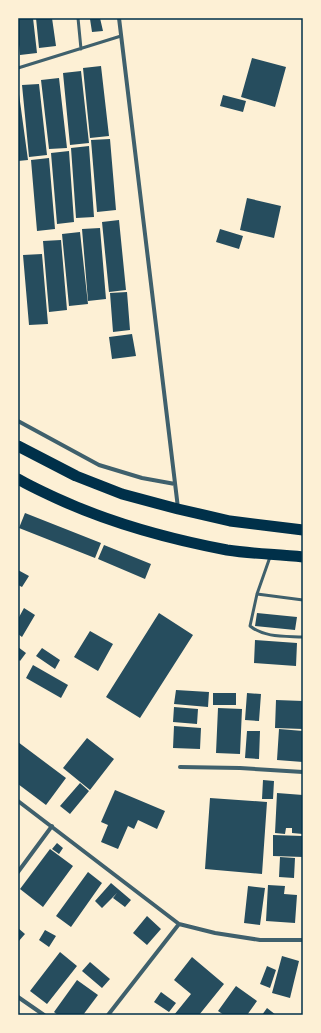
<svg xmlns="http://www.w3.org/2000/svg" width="321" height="1033" viewBox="0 0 321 1033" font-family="Overpass,sans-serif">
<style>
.building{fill:#264d5e}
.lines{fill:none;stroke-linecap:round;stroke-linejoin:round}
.service{stroke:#3f606c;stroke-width:3}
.minor{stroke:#3f606c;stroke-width:4}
.trunk{stroke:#003049;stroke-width:11}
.neatline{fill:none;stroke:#003049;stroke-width:1.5}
</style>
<rect width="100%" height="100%" fill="#fdf0d5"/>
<path class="building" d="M18,18H33L37,53L20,55L18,34Z
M36,18H52L56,46L39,48Z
M100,18L103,31L92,32L90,19Z
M252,58L286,67L275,107L241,97Z
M101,66L109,136L90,138L83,68Z
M81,71L89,143L70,145L63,73Z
M59,78L67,148L49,149L41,80Z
M39,84L47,155L29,157L22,85Z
M18,87L28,160L18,161Z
M223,95L246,101L243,112L220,106Z
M110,139L116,210L97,212L91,140Z
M89,146L94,217L76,218L71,148Z
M69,151L74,222L57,224L51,153Z
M49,158L55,229L37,231L31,160Z
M247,198L281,206L274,238L240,230Z
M119,220L126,290L109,292L102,222Z
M100,228L106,299L88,301L82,229Z
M220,229L243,236L239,249L216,242Z
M80,232L88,304L69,306L62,234Z
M61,240L67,310L49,312L43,241Z
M42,254L48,324L29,325L23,255Z
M127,292L130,330L113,332L110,293Z
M132,334L136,356L112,359L109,337Z
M25,513L101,543L95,558L19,528Z
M104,545L151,564L145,579L98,559Z
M18,570L29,576L22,587L18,585Z
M24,608L35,615L22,637L18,634V619Z
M159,613L193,635L140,718L106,697Z
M257,613L297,617L295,630L255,626Z
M90,631L113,644L98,671L74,657Z
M255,640L297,643L296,666L254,663Z
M18,647L26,653L20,661L18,659Z
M42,648L60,660L55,669L36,656Z
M33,665L68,685L61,698L26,678Z
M176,690L209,692L208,707L174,704Z
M213,693H236V705H213Z
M247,693L261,694L259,721L245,720Z
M276,700L303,701V729L275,728Z
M174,707L198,709L197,724L173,722Z
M218,708L242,709L240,754L216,753Z
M174,726L201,728L200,749L173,748Z
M279,729L303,731V762L277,760Z
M247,731H260L259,759L245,758Z
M87,738L114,759L90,790L63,768Z
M18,742L66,778L46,805L18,784Z
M263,780L274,781L273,799H262Z
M80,783L89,791L70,814L60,806Z
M115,790L165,811L157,829L138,820L134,829L128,826L118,849L101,842L108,825L101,822Z
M277,793L303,795V834L292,833V828H286L285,834L275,833Z
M210,798L267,802L262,874L205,869Z
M273,835L303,836V857L273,856Z
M57,843L63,848L59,854L52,849Z
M50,849L73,866L43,907L20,889Z
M280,857L295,858L294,878L279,877Z
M88,872L102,883L71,927L56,916Z
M111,883L131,900L125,907L113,898L117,893L102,908L95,901Z
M268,885L285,886L284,894L297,895L295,923L266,921Z
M248,886L265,888L260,925L244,923Z
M147,916L161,929L147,945L133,933Z
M18,928L25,934L18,942Z
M45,930L56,936L49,947L39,940Z
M60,952L77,966L47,1004L30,991Z
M282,956L299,961L290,998L272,993Z
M192,957L224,984L199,1015H174L191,994L174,980Z
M90,962L110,979L102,988L82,971Z
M267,966L276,970L270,988L260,984Z
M77,980L98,995L83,1015H58L54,1012Z
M236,986L257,1001L247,1015H224L218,1011Z
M161,992L176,1003L169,1012L154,1002Z
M267,1008L276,1015H262Z"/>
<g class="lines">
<path class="service" d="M78,18L81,49
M18,68L121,36
M270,557L257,594L303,600
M257,594L250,626C265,638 285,636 303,637"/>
<path class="minor" d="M119,18L178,508
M18,421L99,465L142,478L175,484
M180,767L240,768L303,772
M18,801L179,924L215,933L260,940H303
M18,872L52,826
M18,997L44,1015
M108,1015L179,924"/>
<path class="trunk" d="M18,446L76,476L122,494L178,509L230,521L303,530
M18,479C30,486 43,492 56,498C110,523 169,539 227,550C252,554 278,554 303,557"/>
</g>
<rect width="321" height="1033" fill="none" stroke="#fdf0d5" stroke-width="38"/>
<rect x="19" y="19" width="283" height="995" class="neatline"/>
</svg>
